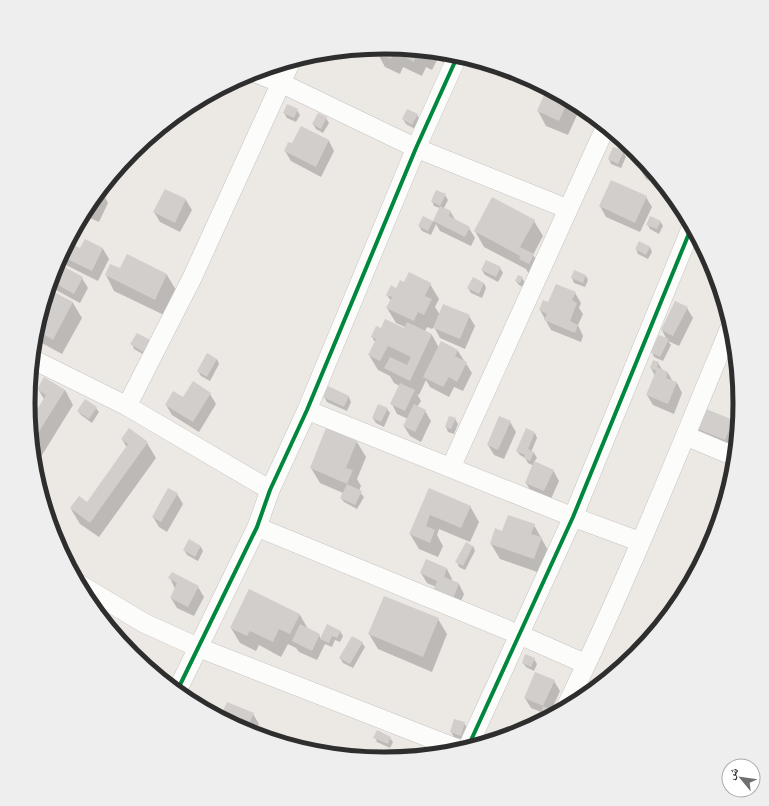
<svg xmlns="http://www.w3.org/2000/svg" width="769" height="806" viewBox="0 0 769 806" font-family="Poppins,'Noto Naskh Arabic',sans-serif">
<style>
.shadow{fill:#0003}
.building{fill:#d1cecb}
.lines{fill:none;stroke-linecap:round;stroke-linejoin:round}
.minor-casing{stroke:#c5c4c5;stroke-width:20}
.minor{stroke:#fcfcfb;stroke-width:19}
.cycleway-casing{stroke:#fff;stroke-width:6}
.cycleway{stroke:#00873e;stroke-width:4}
.rim{fill:none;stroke:#2e2e2e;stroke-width:5}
</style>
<rect width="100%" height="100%" fill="#ece8e4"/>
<path class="shadow" d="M379,47H385L445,52L447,56L444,63L439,60L438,58L432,70L426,67L422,76L403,67L400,74L385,67L377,52Z
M540,84L581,106L568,135L546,126L538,111L546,93Z
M297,110L300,115L296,122L287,118L284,113Z
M417,115L420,120L415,129L406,124L403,119Z
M326,118L329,123L323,133L316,129L313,124Z
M301,127L329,141L334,151L321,177L291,161L285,151L293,145Z
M623,152L626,157L621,168L611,164L609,159Z
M644,160L664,185L663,187L646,179L640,169Z
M165,190L186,200L192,210L180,232L160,222L154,212Z
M99,191L103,193L108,203L99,222L83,215L88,205Z
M437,191L445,195L448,200L444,208L450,211L456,221L469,228L475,238L471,246L440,231L436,224L431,235L422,231L419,226L423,218L433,222L440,208L434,206L432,201Z
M646,197L652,207L640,232L606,217L600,206Z
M534,221L543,236L533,255L542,270L529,274L526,269L484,247L475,231Z
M660,221L663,226L659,234L650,229L647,224Z
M85,240L103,249L109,259L98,281L60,262L59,260L68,243L80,250Z
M640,242L650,247L652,252L648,259L638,254L636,249Z
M127,256L167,275L176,290L164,315L114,291L106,275L120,270Z
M57,263L82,278L88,288L80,303L54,289L50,282Z
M500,268L503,273L498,282L485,275L482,270Z
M586,276L588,280L585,287L574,283L572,278Z
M522,278L525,283L523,287L519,285L516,281Z
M404,283L430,284L439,299L435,307L440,315L469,316L475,326L465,349L440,338L434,327L432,329L427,327L425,331L432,335L439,348L442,343L458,351L472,373L463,391L454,387L449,397L430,387L426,380L419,395L417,394L421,401L417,407L425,411L431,421L421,442L410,436L404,426L408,419L397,414L392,404L400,386L394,383L390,376L378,370L369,355L375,342L372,337L381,330L404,329L405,327L396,323L387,308L391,301L387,295Z
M484,283L486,288L482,298L471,293L468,288Z
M48,290L73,303L82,318L62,354L40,342L35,334Z
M575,293L581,303L579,308L583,314L578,325L583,336L581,342L551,330L540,310L549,304Z
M687,308L693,318L679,346L668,341L671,345L663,361L654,357L652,352L667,340L662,330Z
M149,341L152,346L146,356L134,349L132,344Z
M217,359L219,364L210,381L201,376L198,371Z
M658,363L663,371L668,373L673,382L677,383L682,393L674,414L653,405L647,395L655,376L651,368Z
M38,389L65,390L73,405L34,468L30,422L44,399Z
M210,394L216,404L199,432L172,415L166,405L183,398Z
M324,397H349L351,402L347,411L327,402Z
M96,408L99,412L92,423L81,415L78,411Z
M387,409L390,413L384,427L376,423L373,418Z
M455,419L458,424L454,434L448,432L446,427Z
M733,421L738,431L730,450L702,438L697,427Z
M510,422L516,432L504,459L494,455L488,445Z
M327,430L357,442L366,457L357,479L361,486L359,491L364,497L357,509L344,502L341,498L343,493L320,483L311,468Z
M535,433L537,438L531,452L534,453L537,458L534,462L553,470L559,481L550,501L532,493L526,483L534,466L528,463L525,458L520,455L517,451Z
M122,439L147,443L156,458L99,537L80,524L71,509L87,504L127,448Z
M429,489L470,506L479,522L470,542L439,529L437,535L443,546L438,557L419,549L410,534Z
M177,494L183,504L167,532L159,527L153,517Z
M534,525L550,554L543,574L500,559L491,544L503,532Z
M473,546L475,551L465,570L459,567L457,562Z
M201,547L203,551L198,561L187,555L184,550Z
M447,569L452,579V581L459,584L464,594L459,606L441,599L435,588L436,587L427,583L421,573Z
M170,578L198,587L204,597L194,616L177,608L171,598L175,589Z
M249,590L300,615L308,629L319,635L321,639L340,631L343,636L340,642L335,640L332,647L325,644L317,660L299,652L296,648L288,644L281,657L259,645L256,651L240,643L231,628Z
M438,619L447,634L432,672L378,649L369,634Z
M362,643L365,647L353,668L343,663L340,658Z
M534,659L537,664L534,671L526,667L523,663Z
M554,681L560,691L551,711L554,715L547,719L544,717L541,712L531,708L525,698Z
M224,710L253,714L259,724L256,731L247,728L246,731L235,726L233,722L230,721Z
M464,723L467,728L464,740L454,737L451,732Z
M375,737L390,738L393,742L390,748L377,742Z"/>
<path class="building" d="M378,47H385L426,51L424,56L417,53L414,62L394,52L391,59L375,52Z
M437,52H445L442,58L436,56Z
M547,88L569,99L559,121L537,111Z
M287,104L298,109L294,118L283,113Z
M407,109L418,114L412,125L402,119Z
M318,113L327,117L321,129L312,124Z
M301,126L329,140L316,167L284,151L288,142L292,143Z
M613,147L624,151L618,164L608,159Z
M644,159L655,174L659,178L639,169Z
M611,180L647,196L635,223L599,206Z
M165,189L186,199L175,223L153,212Z
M436,190L446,194L440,206L431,201Z
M100,191L103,192L94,213L86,209Z
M492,197L535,220L520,247L534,254L529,264L519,259L520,256L474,231Z
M440,206L451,211L449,216L470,227L465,237L433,221Z
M423,216L433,221L428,231L418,226Z
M650,216L661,221L657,229L646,225Z
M85,239L103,248L92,271L61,256L68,242L80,248Z
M639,241L650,247L646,255L635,249Z
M127,254L167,274L155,300L105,275L110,264L120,268Z
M486,260L501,267L496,277L481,270Z
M57,263L83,277L74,294L51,281Z
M574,270L586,275L583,283L571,278Z
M409,272L431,283L425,296L432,299L424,315L418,312L414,321L386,308L392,297L386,295L391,285L396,288L400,280L404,282Z
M518,275L523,277L520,283L515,281Z
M473,277L484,283L479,294L467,288Z
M556,284L576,292L572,300L577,303L570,321L578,325L575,333L544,320L547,314L539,310L543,300L548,302Z
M48,289L73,302L53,340L36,330Z
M675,301L688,307L673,336L661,330Z
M443,304L470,315L460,339L433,328Z
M385,319L404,328L407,322L432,334L410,381L384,368L390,357L407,365L411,357L388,346L380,361L368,355L376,339L371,337L376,326L381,328Z
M137,333L150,340L143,352L130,344Z
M659,335L669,339L660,357L650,352Z
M441,341L458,350L455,356L467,362L457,382L449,377L443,387L423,377Z
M207,353L217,359L207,377L197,371Z
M653,360L659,362L657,367L668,372L666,378L677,382L668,404L646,395L656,371L650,368Z
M44,377L65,390L32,443L30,421L46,395L37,389Z
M193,381L211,393L193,422L165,405L173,391L183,397Z
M400,383L415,390L405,411L390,404Z
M328,386L349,396L344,407L323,397Z
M85,399L97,407L89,419L77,411Z
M378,404L388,408L381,422L372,418Z
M414,404L426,410L415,432L403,426Z
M704,408L733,420L725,440L695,428Z
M449,416L456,418L451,429L445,427Z
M499,416L511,421L498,450L487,445Z
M129,428L148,442L90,523L70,508L79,496L87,502L128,444L121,439Z
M326,428L357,441L346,468L353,470L347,484L310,468Z
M526,428L535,432L528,449L534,452L530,461L524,458L525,455L516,451Z
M534,461L554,470L544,491L525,483Z
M347,484L362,491L355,505L340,498Z
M168,488L178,493L161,522L152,517Z
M429,488L471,506L461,528L430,515L426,526L435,530L430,543L409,534Z
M508,515L535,524L531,534L542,537L534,559L490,544L495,528L502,531Z
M189,539L201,546L195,557L183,550Z
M466,542L473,546L463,566L455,562Z
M426,559L447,568L444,577L459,583L454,597L434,589L437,581L420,573Z
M172,572L199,586L188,607L170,598L177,583L168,578Z
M249,589L300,614L290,634L279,629L273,642L250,631L247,636L230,628Z
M384,596L439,618L423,657L368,634Z
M300,624L320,634L312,651L292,641Z
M327,624L341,631L337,638L332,636L329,643L320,639Z
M352,636L363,642L350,664L339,658Z
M525,654L535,658L531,667L522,663Z
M535,672L555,680L543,706L524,698Z
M227,702L254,713L250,722L241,718L239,723L231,720L233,715L223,711Z
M543,706L553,711L551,716L550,717L541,713Z
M454,719L465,722L461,736L450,732Z
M377,730L391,737L388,744L373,738Z"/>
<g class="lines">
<g class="minor-casing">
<path id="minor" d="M253,72L281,83L416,148L568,209
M32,359L127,406L270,490
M127,406L192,278L291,61
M307,410L573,517L641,542
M686,436L736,457
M451,467L606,126
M257,527L520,635L586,664
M79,584L144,623L197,647L461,750
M177,691L257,527L270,490L307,410L416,148L458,55
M565,709C626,583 678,454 731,325
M467,749L573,517L692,226"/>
</g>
<use href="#minor" class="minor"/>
<g class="cycleway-casing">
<path id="cycleway" d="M177,691L257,527L270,490L307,410L416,148L458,55
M467,749L573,517L692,226"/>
</g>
<use href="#cycleway" class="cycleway"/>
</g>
<path d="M0 0H769V806H0ZM35 403a349 349 0 1 1 698 0a349 349 0 1 1-698 0Z" fill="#eee" fill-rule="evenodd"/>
<path class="rim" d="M35 403a349 349 0 1 1 698 0a349 349 0 1 1-698 0Z"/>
<g transform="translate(741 778) rotate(299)"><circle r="19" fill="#ffffff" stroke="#ababab"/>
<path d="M0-3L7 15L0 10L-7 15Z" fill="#706f6e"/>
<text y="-6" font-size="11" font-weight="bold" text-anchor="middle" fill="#2e2e2e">ش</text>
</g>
</svg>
